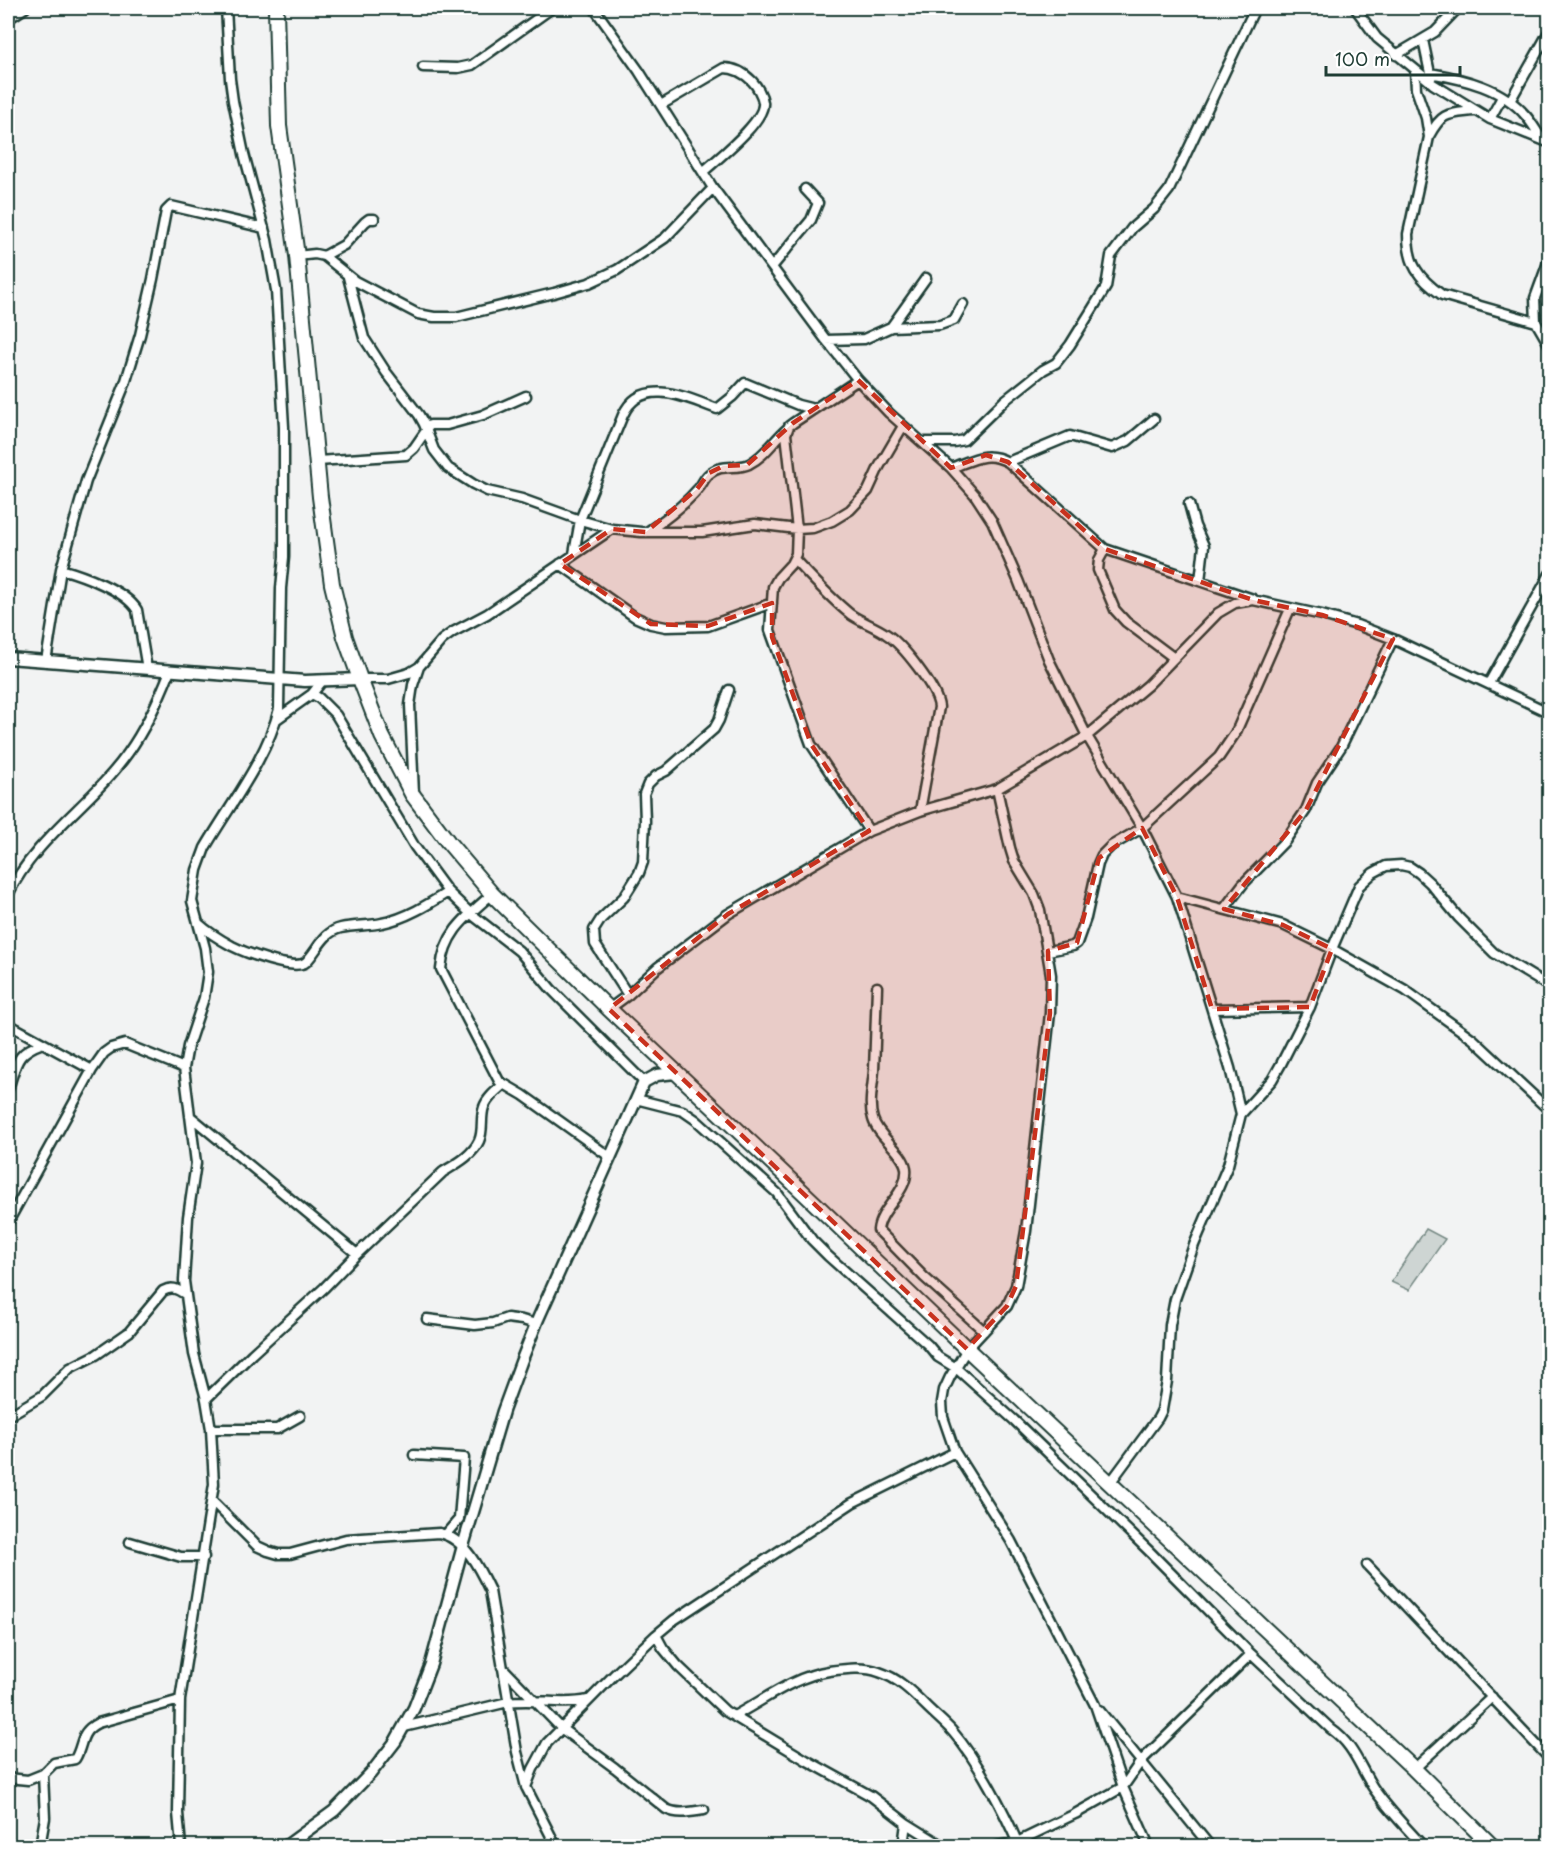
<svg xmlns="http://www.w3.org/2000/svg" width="1557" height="1854" viewBox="0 0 1557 1854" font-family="'Playpen Sans',sans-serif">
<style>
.green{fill:#ced5d3;stroke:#768984;stroke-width:1.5}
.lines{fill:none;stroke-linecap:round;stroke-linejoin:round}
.minor-casing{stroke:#1f3d34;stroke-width:13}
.tertiary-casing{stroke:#1f3d34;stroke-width:15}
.primary-casing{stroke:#1f3d34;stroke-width:18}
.minor{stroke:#fff;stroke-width:8}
.tertiary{stroke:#fff;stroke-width:10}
.primary{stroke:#fff;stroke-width:14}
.marked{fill:#c8321e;fill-opacity:0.2;stroke:#c8321e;stroke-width:4.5;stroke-dasharray:12 8;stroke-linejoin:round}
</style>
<rect width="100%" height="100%" fill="#f2f3f3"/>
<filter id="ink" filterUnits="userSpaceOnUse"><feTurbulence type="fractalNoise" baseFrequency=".0167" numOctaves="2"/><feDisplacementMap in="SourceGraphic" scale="12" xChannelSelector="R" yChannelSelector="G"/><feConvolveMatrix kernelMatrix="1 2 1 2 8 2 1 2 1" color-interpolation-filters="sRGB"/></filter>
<g filter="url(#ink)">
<path class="green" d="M1426,1229L1445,1239L1409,1290L1391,1282Z"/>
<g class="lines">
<g class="minor-casing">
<path id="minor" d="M594,8L639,71L713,188L826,340L858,380L889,413L951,468L975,495L992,521L1018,580L1049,660L1087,736L1142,828L1177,897L1230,1068L1241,1114L1228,1165L1194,1245L1175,1299L1170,1325L1167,1381L1162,1410L1158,1418L1110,1483
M1355,8L1377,38L1433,84L1490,119L1550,143
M8,19L25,8
M1423,40L1431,78
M1396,55L1435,32L1458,8
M423,67L458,68L472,65L552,8
M1415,70L1416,89L1426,118L1429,137L1408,234C1408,264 1418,278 1442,295L1536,322L1550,346
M1430,73C1464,79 1503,88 1526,116C1532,123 1537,132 1542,139
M1510,101L1550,30
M661,105L724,68C736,68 744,73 752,81C757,86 762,95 763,102C766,121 717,159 703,172
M1490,119L1502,97
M1429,136C1442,112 1448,114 1474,111
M297,256L315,254L324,256L355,281L418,314L434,317H456L554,293L589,283L617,270L665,238L713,188
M324,256L344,245L365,222L369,219H374
M772,267L811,220L818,203L805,189
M348,277L364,338L386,372L419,415L424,424L434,450L448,468L473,484L487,491L522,499L580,520L612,529L641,532H702L755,524L797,529L813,528L832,521L850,510L868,491L879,467L903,426
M1536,322L1535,298L1550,257
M891,327L940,325L954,320L963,304
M826,340L864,339L891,327L926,278
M858,380L793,423L789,426L786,434L797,529L796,554L791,564L778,578L773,587L770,630L811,744L869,831
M922,442H954L964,440L1004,401L1043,370L1056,363L1070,345L1106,287L1111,256L1132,228L1154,209L1169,190L1255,8
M318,461L406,455L414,448L430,425H447L483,415L526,396
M1008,462L1070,436L1112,448L1128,441L1154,419
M951,468C973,460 986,450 1008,462L1105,549L1253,599
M1189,504L1195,526L1204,546L1200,581
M647,532C665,520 684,505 698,489C702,485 704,478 709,474C721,463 736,470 749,464C765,456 774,440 787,429
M1105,549L1099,560L1098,570L1115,610L1126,622L1174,658
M574,554L580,520L623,415C641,375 688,398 717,409L732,397L745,383L798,405L814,409
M794,559C812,578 830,598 850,614C861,622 875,626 886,634C902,644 937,688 939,707L920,811
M560,564L635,617L651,624L666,627L708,626L772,603
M61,569C82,575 125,590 137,610L147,669
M46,661L61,569L86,481L125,384L140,335L153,279L166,211L171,206L264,228
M360,679H388L409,673L419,667L442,640L453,632L487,614L612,529
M1489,683L1550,574
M312,694L319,698L336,715L415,847L448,892L470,913L519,951L551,989L644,1082
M277,719L312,694L323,680
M997,789L1010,848L1014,861L1034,894L1040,910L1051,975L1050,1013L1026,1231L1016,1286L1007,1306L967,1349L950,1377L944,1390L942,1402L943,1417L955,1452L1011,1541L1095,1705L1123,1787L1149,1846
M414,794L410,705L413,685L419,667
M492,894C466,917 444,933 441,969L499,1081L523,1095L610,1157
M8,895C35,838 92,804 128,753C146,728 159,699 170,671
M1177,897L1283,925L1332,949L1405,990L1473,1039L1550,1111
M1224,909L1243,884L1285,841L1306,810L1317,783L1341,747L1393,639
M198,923C208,932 219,939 232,946C244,952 295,972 306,962C318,950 323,932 341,928C355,925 369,926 382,923C405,919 429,904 448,892
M1048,951L1073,946L1077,943L1086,918L1098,864L1102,855L1111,846L1142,828L1219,757L1236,732L1290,609
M877,987C876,1015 875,1042 874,1070C873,1086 868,1104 873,1119C878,1137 903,1151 906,1168C909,1192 880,1208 878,1230L924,1277L984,1331
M628,995L595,944L594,930L601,919L624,897L639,873L643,862L645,821L644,794L648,784L656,776L666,771L714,729L719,720L729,690
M609,1009L628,995L657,968L728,914L869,831L920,811L997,789L1087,736L1148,685L1218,613L1235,603L1253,600L1322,615L1357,625L1393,639L1550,713
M1212,1009L1310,1007
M8,1024L92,1070
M8,1089C17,1063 15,1053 43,1043
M636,1099L683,1111L696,1120L777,1193L812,1240L828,1256L928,1345L938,1357L956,1368L1014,1420L1149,1551L1251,1654L1331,1729C1354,1745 1359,1766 1374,1789C1388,1809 1406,1828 1423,1846
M1241,1114L1272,1080L1281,1064L1310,1007L1332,949L1359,886L1373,873L1386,866L1401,865L1410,867L1419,873L1430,883L1459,918L1494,953L1550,987
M190,1116L357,1254
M8,1222L92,1070L104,1053L111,1048L125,1044L184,1068
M427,1319L475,1325L493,1323L507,1318L522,1320L536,1324
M206,1399L252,1354L324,1288L356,1255L443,1172C456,1164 472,1156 479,1141C484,1130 480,1118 484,1107C487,1098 496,1091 503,1085
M8,1416L42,1396L70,1368L96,1355L129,1332L163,1291C172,1286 177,1289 185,1294
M211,1429H277L300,1416
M414,1455L464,1458L459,1519L446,1534
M212,1501L257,1546L268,1551L278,1554H290L346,1539L439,1533C465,1538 480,1570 490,1591L517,1752L526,1787L556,1846
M130,1542L181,1557H204
M1367,1565L1550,1759
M656,1635L663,1648L678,1666L725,1711L806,1760L871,1796L906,1823L943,1846
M502,1667L562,1729L615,1768L666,1809C678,1815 690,1812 704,1810
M1099,1710L1210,1846
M734,1716C764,1700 795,1676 829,1671C844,1669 864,1666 879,1672C898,1678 912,1692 926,1706C935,1715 945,1723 953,1732C978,1761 1004,1811 1019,1846
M404,1727L508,1702C535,1698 562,1706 588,1700
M1414,1769L1492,1697
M8,1778L28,1780L43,1774L54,1763L75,1759C84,1744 79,1732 98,1723L180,1700
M526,1787L533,1769L547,1743L613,1676L656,1635L674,1620L852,1503L955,1452
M40,1846L45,1818L43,1774
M181,1846L178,1813L180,1700L214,1484L211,1429L206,1399L194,1354L184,1281L188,1217L196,1163L184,1068L188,1046L204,998L208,972L205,948L192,901L197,870L205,848C230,805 267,758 279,709L281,588L284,557V427L276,290L267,240L244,154L233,101L230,79L226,8
M903,1846L906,1823
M997,1846L1017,1842L1075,1814L1123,1787L1141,1761L1251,1654"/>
</g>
<g class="tertiary-casing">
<path id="tertiary" d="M8,658L305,681L360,679
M286,1846L334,1811L371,1773L395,1742L414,1708L431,1664L463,1546L503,1411L521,1362L538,1319L644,1082L657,1075L675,1073"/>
</g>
<g class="primary-casing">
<path id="primary" d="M276,8L279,126L297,256L320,497L332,584L345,637L360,679L382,736L412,794L448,842L492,894L609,1009L783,1173L967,1349L1414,1769L1492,1846"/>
</g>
<use href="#minor" class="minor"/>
<use href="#tertiary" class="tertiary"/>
<use href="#primary" class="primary"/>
</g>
</g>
<path class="marked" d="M858,380L951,468L986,455L1008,462L1105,549L1253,600L1322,615L1393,639L1306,810L1224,909L1283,925L1332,949L1310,1007L1212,1009L1177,897L1142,828L1099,858L1077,943L1048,951L1050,1013L1016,1286L1007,1306L967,1349L609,1009L728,914L869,831L811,744L772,637V603L708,626L651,624L560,564L612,529L646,532L697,489L709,473L723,466L747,465L793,423Z"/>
<rect width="1557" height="1854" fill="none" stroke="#fff" stroke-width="30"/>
<rect x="15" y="15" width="1527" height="1824" fill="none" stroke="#1f3d34" stroke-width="2" filter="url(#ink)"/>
<path d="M1326 66v9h134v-9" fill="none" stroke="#1f3d34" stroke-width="3"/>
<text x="1335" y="66" font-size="18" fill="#1f3d34" stroke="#ffffff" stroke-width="4.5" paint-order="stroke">100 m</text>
</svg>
